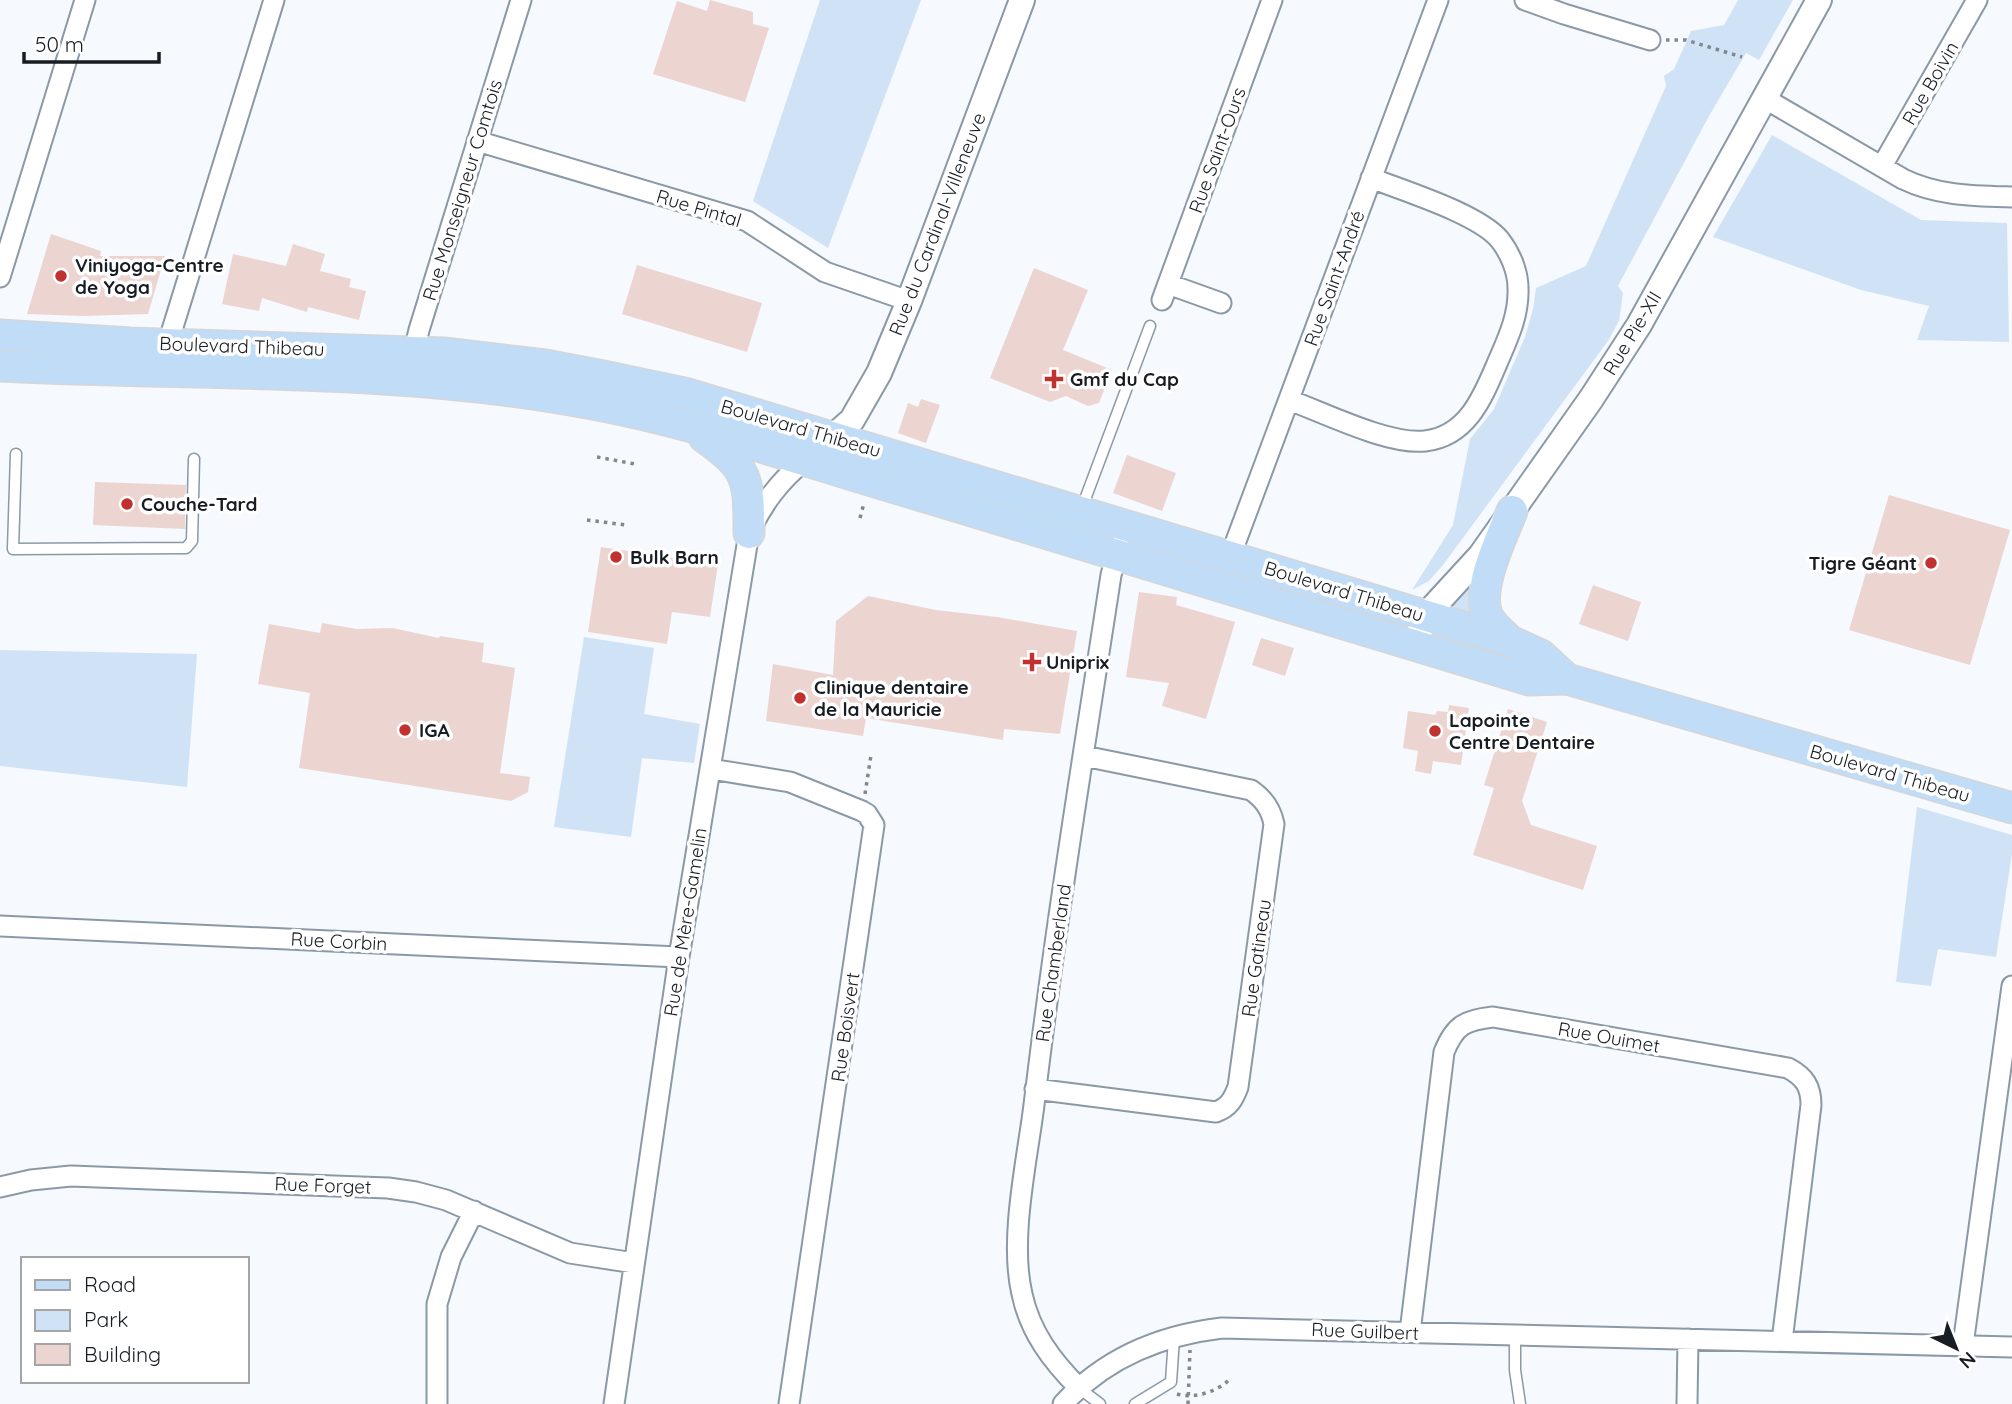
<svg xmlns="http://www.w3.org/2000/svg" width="2012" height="1404" viewBox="0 0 2012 1404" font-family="Quicksand,sans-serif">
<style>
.green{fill:#d0e3f6}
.building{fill:#ecd4d1}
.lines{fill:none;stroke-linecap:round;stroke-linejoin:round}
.service-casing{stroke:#8b99a7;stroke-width:13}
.minor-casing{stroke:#8b99a7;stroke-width:23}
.tertiary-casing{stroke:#8b99a7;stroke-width:28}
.primary-casing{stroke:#d5d6d7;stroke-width:33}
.path{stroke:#83878c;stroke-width:3.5;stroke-dasharray:3.5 5;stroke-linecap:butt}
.service{stroke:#fff;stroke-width:10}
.minor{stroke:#fff;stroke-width:19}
.tertiary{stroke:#fff;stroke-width:24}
.primary{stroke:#c1dcf7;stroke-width:30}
.poi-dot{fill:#c0312f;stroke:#fff;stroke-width:2.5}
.labels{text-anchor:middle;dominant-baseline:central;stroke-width:7;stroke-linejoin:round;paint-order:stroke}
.street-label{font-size:19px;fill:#181d23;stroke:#fff}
.poi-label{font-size:19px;font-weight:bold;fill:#181d23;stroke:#fff;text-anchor:start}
</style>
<rect width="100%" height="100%" fill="#f6f9fd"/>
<path class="green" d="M820,0H921L828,248L753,201Z
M1738,0H1793L1759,60L1746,53L1709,116L1618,286L1623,293L1619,321L1608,341L1443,565L1429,581L1412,590L1453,525L1470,439L1494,409L1525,337L1533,309L1536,288L1586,266L1666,86L1664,76L1674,69L1691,31L1724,25Z
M1772,135L1921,220L2007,223L2009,342L1917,340L1929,306L1861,290L1713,237Z
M1476,577L1477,616L1451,608V607Z
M584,637L654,648L644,714L700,724L694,763L642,758L631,837L554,827Z
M0,650L197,654L187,787L0,766Z
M1917,807L2012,835V854L1996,957L1938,949L1931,986L1896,982Z"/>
<path class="building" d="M710,0L753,12V24L769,28L745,102L653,74L677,1L707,11Z
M51,234L101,251L100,256H165L148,314L83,316L27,314Z
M293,244L325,254L320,271L351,279L349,287L366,291L359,320L308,307L307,312L262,298L259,311L222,304L233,254L286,266Z
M637,265L762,303L747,352L622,314Z
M1034,268L1088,290L1063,350L1112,370L1099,403L1088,406L1066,396L1050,402L990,378Z
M921,399L940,405L926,443L898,433L908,403L918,407Z
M1127,455L1176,473L1162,511L1113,493Z
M95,482L186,485L185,529L93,525Z
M1889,495L2010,530L1970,665L1849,630Z
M601,547L718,564L710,617L672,612L667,644L588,632Z
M1593,585L1641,602L1628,641L1579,624Z
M1139,592L1177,597L1176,605L1235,622L1206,719L1162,706L1169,683L1126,677Z
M868,596L936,610L997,617L1077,631L1060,734L1004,729L1003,740L866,718L863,736L766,721L773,664L833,675L836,621Z
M322,623L357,629L392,628L439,638L440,636L484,643L482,662L515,668L500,773L530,777L528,792L511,801L299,768L310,693L258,684L269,624L320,633Z
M1261,638L1294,648L1285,676L1252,665Z
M1449,705L1469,708L1461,765L1433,761L1431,774L1415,771L1418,751L1403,748L1408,711L1435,715L1437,711L1448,712Z
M1508,709L1547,722L1522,801L1531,825L1597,846L1583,890L1473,855L1494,788L1484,785Z"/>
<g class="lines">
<g class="service-casing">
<path id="service" d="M16,454L13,549L186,548L192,541L194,459
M1081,510L1150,326
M1515,1335V1370L1520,1404
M1079,1388L1100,1404
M1135,1404L1171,1382L1174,1338"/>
</g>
<g class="minor-casing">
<path id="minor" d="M1525,0L1564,14L1650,40
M1764,98L1903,179C1938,196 1974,196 2012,197
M477,141L747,221L825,272L909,301
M1882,166L1977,0
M0,277L85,0
M1168,284L1221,303
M1162,300L1272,0
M168,343L274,0
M411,363L419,330L521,0
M1289,400C1325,413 1388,445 1425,441C1469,436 1484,394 1499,359C1509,336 1519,314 1518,288C1518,271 1510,253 1500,240C1479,214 1404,191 1371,178
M1230,557L1438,0
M711,769L790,782L862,811L867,814L874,825L789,1404
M0,926L679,957
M1035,1089L1216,1112C1229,1107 1233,1100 1238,1087L1274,824C1271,809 1264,799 1251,790L1084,756
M0,1187L31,1180L71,1176L388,1188L416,1192L446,1200L570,1253L634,1263
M1410,1332L1444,1052C1455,1025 1465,1020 1493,1017L1788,1068C1805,1077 1811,1087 1811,1105L1782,1341
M1963,1345L2012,986
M1079,1388C1052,1361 1030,1332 1022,1294C1009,1239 1027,1161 1034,1105C1055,927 1084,751 1111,575L1119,546
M437,1404V1304L451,1257L474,1211
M614,1404L679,957L749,533C763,503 779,482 804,461
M1063,1404C1105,1358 1162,1335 1222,1328L2012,1347
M1687,1404L1688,1339"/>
</g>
<g class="tertiary-casing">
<path id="tertiary" d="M820,448L852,420L879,373L909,301L1022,0
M1415,645L1425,616L1481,555L1591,399L1639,325L1819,0"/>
</g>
<g class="primary-casing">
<path id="primary" d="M0,335L130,343L444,353L545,365L603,376L688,394L1510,641L1541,655L1567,679
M0,366C194,376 391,367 582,402C691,421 796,459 902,490C1111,552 1319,617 1529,680L1567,679L2012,808
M704,437C749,469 749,479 749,533
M1510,641C1502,633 1493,626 1488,617C1475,590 1502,537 1512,511"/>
</g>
<path class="path" d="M1666,40H1686L1742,57
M597,457L635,464
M860,518L864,503
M587,520L626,525
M865,794L871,755
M1177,1394C1194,1399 1216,1392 1229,1380
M1188,1404L1190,1350"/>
<use href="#service" class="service"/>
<use href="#minor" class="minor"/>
<use href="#tertiary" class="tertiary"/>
<use href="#primary" class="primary"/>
</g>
<g class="poi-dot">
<circle cx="61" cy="276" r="7"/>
<path d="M1050.5 368.5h7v7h7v7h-7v7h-7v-7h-7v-7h7z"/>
<circle cx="127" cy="504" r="7"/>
<circle cx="616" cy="557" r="7"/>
<circle cx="1931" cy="563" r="7"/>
<path d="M1028.5 651.5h7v7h7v7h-7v7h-7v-7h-7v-7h7z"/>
<circle cx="800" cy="698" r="7"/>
<circle cx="405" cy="730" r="7"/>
<circle cx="1435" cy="731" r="7"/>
</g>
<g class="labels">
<g class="street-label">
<text transform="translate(1930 83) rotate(-60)">Rue Boivin</text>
<text transform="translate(1217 150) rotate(-70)">Rue Saint-Ours</text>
<text transform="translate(462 190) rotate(-73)">Rue Monseigneur Comtois</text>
<text transform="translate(699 208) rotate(17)">Rue Pintal</text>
<text transform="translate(937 224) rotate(-69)">Rue du Cardinal-Villeneuve</text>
<text transform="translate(1334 278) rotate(-70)">Rue Saint-André</text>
<text transform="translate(1632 333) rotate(-59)">Rue Pie-XII</text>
<text transform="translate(242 346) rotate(2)">Boulevard Thibeau</text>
<text transform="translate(801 428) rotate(16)">Boulevard Thibeau</text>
<text transform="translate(1344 591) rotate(17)">Boulevard Thibeau</text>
<text transform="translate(1890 773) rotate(16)">Boulevard Thibeau</text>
<text transform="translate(685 922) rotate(-81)">Rue de Mère-Gamelin</text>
<text transform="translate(339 941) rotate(3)">Rue Corbin</text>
<text transform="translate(1256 958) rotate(-82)">Rue Gatineau</text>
<text transform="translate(1053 963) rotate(-82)">Rue Chamberland</text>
<text transform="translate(845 1027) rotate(-82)">Rue Boisvert</text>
<text transform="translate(1609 1037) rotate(10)">Rue Ouimet</text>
<text transform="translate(323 1185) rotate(2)">Rue Forget</text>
<text transform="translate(1365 1331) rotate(2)">Rue Guilbert</text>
</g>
<g class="poi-label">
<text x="75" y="265">Viniyoga-Centre<tspan x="75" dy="22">de Yoga</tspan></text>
<text x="1070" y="379">Gmf du Cap</text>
<text x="141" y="504">Couche-Tard</text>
<text x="630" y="557">Bulk Barn</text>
<text x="1917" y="563" text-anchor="end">Tigre Géant</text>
<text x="1046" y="662">Uniprix</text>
<text x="814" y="687">Clinique dentaire<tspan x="814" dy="22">de la Mauricie</tspan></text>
<text x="1449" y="720">Lapointe<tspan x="1449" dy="22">Centre Dentaire</tspan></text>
<text x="419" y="730">IGA</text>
</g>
</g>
<rect x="21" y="1257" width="228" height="126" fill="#ffffff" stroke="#a3a5a7" stroke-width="2"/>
<rect x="35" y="1280" width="35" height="10" fill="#c1dcf7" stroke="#a3a5a7" stroke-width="2"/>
<text x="84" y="1292" font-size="21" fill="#181d23">Road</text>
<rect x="35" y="1310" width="35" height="21" fill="#d0e3f6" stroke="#a3a5a7" stroke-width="2"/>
<text x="84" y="1327" font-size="21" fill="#181d23">Park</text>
<rect x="35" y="1344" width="35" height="21" fill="#ecd4d1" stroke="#a3a5a7" stroke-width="2"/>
<text x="84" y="1362" font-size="21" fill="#181d23">Building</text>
<g transform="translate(1956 1348) rotate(137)" stroke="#ffffff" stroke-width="5" paint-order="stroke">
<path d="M0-5L12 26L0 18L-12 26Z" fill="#181d23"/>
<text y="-10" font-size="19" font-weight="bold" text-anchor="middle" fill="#181d23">N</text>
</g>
<path d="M24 52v10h135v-10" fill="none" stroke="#181d23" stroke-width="3.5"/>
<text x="35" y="52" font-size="21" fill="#181d23" stroke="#ffffff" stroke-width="5" paint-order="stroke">50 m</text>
</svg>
